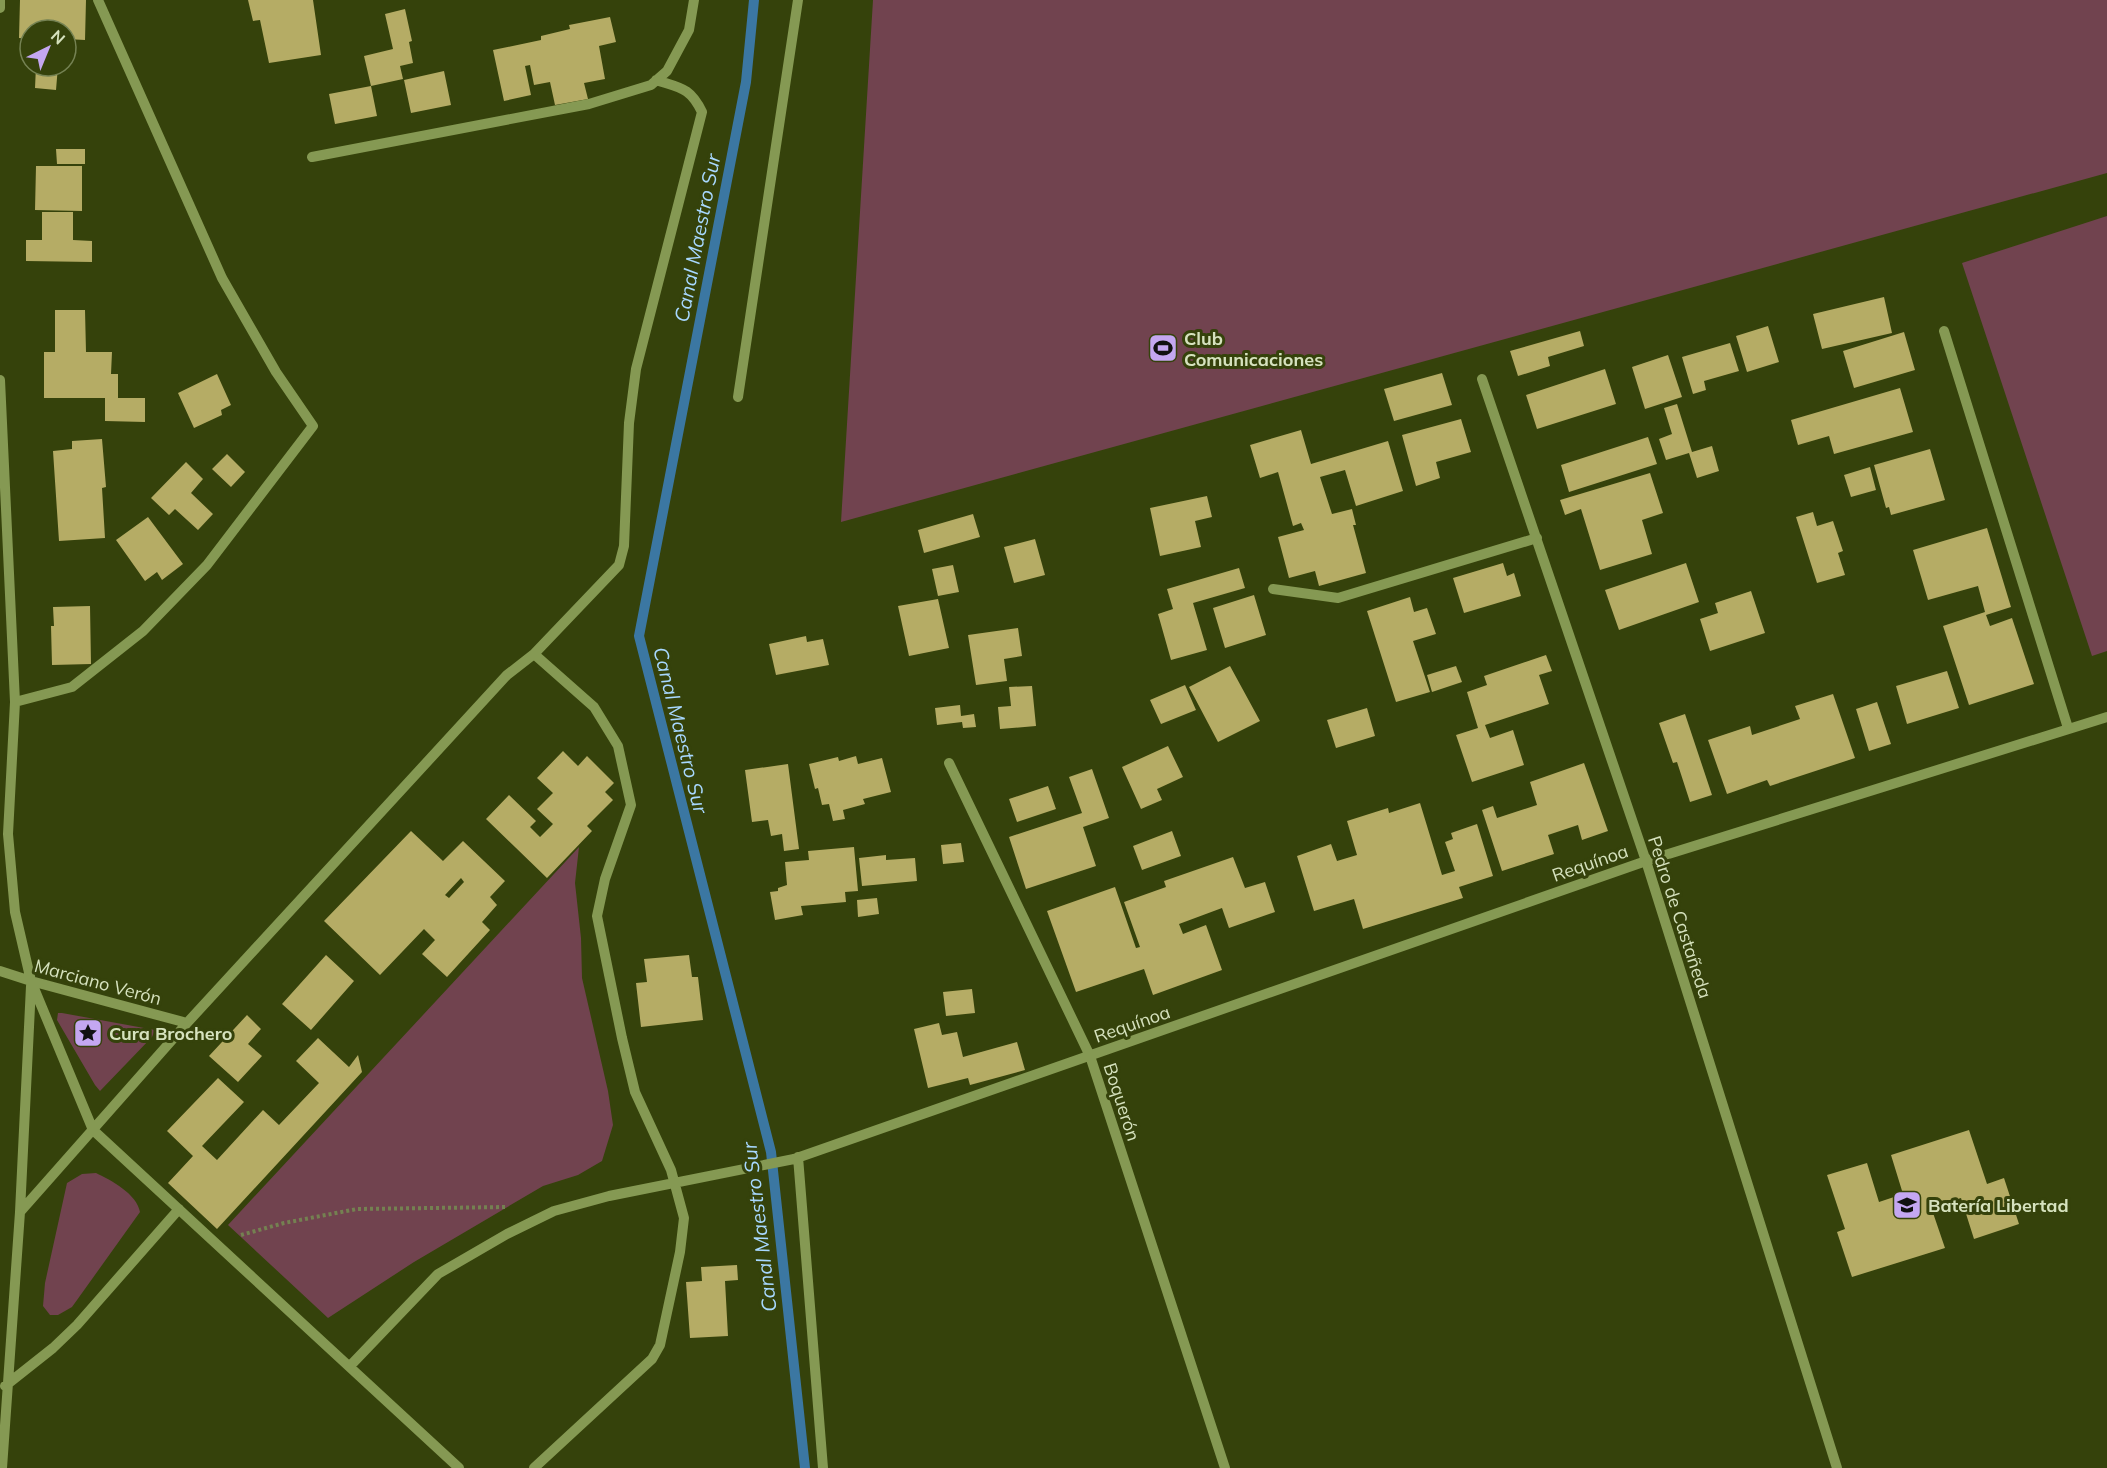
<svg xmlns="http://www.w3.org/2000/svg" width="2107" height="1468" viewBox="0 0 2107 1468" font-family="Mulish,sans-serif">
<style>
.green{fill:#71434f}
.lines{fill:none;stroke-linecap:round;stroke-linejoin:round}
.stream{stroke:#3b77a2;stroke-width:10}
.building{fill:#b5ac65;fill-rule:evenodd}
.path{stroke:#748151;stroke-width:4;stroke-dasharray:3 3;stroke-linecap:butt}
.minor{stroke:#859953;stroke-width:10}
.labels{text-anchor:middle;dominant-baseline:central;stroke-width:6;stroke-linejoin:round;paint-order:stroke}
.poi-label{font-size:18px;font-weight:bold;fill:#d6e2be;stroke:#35420b;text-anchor:start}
.street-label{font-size:18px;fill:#d6e2be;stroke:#35420b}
.water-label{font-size:20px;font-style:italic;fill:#a8d8ff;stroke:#35420b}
</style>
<rect width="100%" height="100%" fill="#35420b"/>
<path class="green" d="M873,0H2107V173L841,522Z
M2107,216V651L2092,656L1962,263Z
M579,847L575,883L581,938L582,978L608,1091L613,1125L602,1161L578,1175L543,1186L414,1262L328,1318L228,1225Z
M58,1013H62L155,1030L152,1037L100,1091L95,1085L57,1020Z
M96,1173C111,1180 137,1194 140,1212L72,1307L58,1315H50L43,1306L45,1283L67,1183L82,1174Z"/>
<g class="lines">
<path class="stream" d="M754,0L746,82L639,636L771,1152L805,1468"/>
</g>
<path class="building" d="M20,0H86L85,40L66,39V30H30V39L19,38Z
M248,0H313L321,55L269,63L260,20L253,21Z
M405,9L412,41L409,42L413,63L400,66L403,79L371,86L377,116L335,124L329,94L371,86L364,56L393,49L385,14Z
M610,17L616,42L599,46L605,79L584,83L588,99L555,105L550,82L534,85L530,65L525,66L531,95L504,101L493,50L541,40V36L570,29L569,25Z
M36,66H58L56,90L35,88Z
M444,71L451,105L411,113L404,80Z
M56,149H85V164H57Z
M36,166H82V211L35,210Z
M42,212H73V240L92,241V262L26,261V240H42Z
M1884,297L1892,333L1822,349L1813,314Z
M55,310H85L86,352H112L111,374H118V398H145V422L105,421V398H44V352H55Z
M1768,326L1779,362L1747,372L1736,336Z
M1580,331L1584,346L1548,357L1550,366L1518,376L1510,351Z
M1904,332L1915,370L1854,388L1843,351Z
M1730,343L1739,371L1704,381L1706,390L1693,394L1682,357Z
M1668,355L1682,397L1645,409L1632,367Z
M1605,369L1616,404L1537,429L1526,395Z
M1442,373L1452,405L1394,421L1384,389Z
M217,374L231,405L221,410L222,415L194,428L178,393Z
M1900,388L1913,432L1834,454L1829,436L1798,445L1791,420Z
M1677,404L1692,452L1712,446L1719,471L1697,478L1689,453L1666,460L1659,439L1672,434L1664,408Z
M1461,419L1471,452L1436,462L1440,478L1416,486L1402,435Z
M1301,430L1311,464L1388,441L1403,491L1356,506L1345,470L1320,477L1332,514L1352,509L1356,525H1353L1366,573L1319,586L1315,571L1289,578L1278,537L1304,530L1301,523L1293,526L1278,472L1260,478L1250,445Z
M1648,437L1657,464L1569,492L1561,465Z
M102,439L106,487L102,488L105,538L59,541L53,451L72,449V441Z
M1930,449L1945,500L1891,515L1889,507L1886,508L1874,465Z
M227,454L245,472L231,487L212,469Z
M186,462L203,479L191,493L213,514L198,530L175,509L169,515L151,498Z
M1870,467L1876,490L1851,497L1844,475Z
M1650,473L1663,513L1642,520L1652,554L1600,570L1581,509L1565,515L1560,500Z
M1207,496L1212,517L1195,521L1201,547L1160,556L1150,508Z
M1813,512L1817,526L1833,521L1843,551L1838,553L1845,575L1817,583L1796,517Z
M973,514L980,537L924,553L918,530Z
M148,517L183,564L162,580L157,572L145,581L116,540Z
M1987,528L2011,607L1986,615L1990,626L2012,618L2034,684L1969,705L1943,626L1985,612L1978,586L1928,600L1913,550Z
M1035,539L1045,575L1014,583L1004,547Z
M1503,563L1507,576L1514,573L1521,596L1464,613L1453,578Z
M1686,563L1699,602L1619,630L1605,590Z
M953,565L959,592L938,596L932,569Z
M1239,568L1245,588L1193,603L1207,650L1171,660L1158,614L1173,609L1167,589Z
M1751,591L1765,633L1710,651L1700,619L1718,613L1715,603Z
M1254,595L1266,635L1225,648L1213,608Z
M1410,597L1414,612L1427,608L1436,634L1413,641L1430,692L1396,702L1367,611Z
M938,599L949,648L909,656L898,606Z
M90,606L91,664L52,665L51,626H54L53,607Z
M1018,628L1022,656L1004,659L1007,681L976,685L968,635Z
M806,636L807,642L823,639L829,665L776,675L769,644Z
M1546,655L1552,671L1539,675L1549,704L1485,725L1490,738L1513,730L1524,765L1472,782L1456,735L1478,728L1467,692L1487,685L1484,676Z
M1230,666L1260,721L1218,742L1189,687Z
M1456,666L1462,682L1432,692L1427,675Z
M1947,671L1959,708L1907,724L1896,686Z
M1185,685L1196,710L1161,724L1150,700Z
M1032,686L1036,726L1000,729L998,707L1011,706L1009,687Z
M1833,694L1855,758L1770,786L1767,780L1727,794L1708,740L1750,726L1752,735L1800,719L1795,706Z
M1877,702L1891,744L1869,751L1856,709Z
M960,705L961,716L974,714L976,727L963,728L962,722L937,725L935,708Z
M1367,708L1375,736L1336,748L1327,720Z
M1685,714L1712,795L1690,802L1677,762L1673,763L1659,723Z
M1168,746L1183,777L1157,789L1162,800L1141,809L1122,767Z
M563,751L578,766L587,756L614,783L605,792L613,800L587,826L592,831L547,878L486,819L509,795L536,821L530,827L540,837L553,824L537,809L553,793L537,778Z
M856,756L858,764L882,758L891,792L863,799L865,804L843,810L845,819L833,821L829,804L822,805L818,788L815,789L809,764L838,757L839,761Z
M1584,763L1608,831L1582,840L1578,825L1548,835L1554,854L1502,871L1482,810L1493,806L1497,818L1537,805L1530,782Z
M788,764L799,849L784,851L782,834L771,836L768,820L752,822L745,770Z
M1092,769L1109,818L1083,827L1096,866L1026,889L1009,837L1082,813L1069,777Z
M1048,786L1056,809L1017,822L1009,799Z
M1420,803L1442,875L1455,871L1445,842L1453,839L1451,833L1477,824L1493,876L1459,887L1463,898L1363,929L1354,899L1314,911L1297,856L1331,844L1337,861L1357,855L1347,821L1388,808L1389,813Z
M411,831L443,861L463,841L505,881L490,897L497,905L482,922L490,930L447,977L422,954L435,940L424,929L380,975L324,921ZM461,878L464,882L449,898L445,895Z
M1172,831L1181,856L1142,870L1133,846Z
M961,843L964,862L943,864L941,845Z
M854,847L858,891L845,892L846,902L801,906L803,915L775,920L770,892L778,891V888L787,885L785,862L809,860L808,851Z
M886,855V860L915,858L917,881L862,886L859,858Z
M1233,857L1245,888L1265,882L1275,912L1229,928L1222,908L1179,924L1183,934L1206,925L1222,970L1153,995L1144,969L1076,992L1047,911L1115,887L1136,948L1140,947L1124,902L1166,887L1164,881Z
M877,898L879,914L858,917L857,900Z
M326,955L354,981L311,1030L282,1004Z
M689,955L692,977H698L703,1020L641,1027L636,983L647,982L644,959Z
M972,989L975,1013L946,1016L943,992Z
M247,1015L261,1029L248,1044L262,1056L238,1082L209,1056Z
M939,1023L942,1035L957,1032L963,1057L1017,1042L1025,1070L970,1085L968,1078L928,1088L914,1029Z
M318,1038L349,1067L358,1055L362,1072L217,1229L168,1183L193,1156L167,1131L218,1078L244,1102L202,1146L217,1160L263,1110L279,1125L319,1083L296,1061Z
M1969,1130L1987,1184L2004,1178L2019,1224L1974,1239L1961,1198L1931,1207L1945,1248L1852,1277L1837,1232L1845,1229L1827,1175L1867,1163L1879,1202L1903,1194L1891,1155Z
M737,1265L738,1280L725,1281L728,1336L690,1338L686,1282L702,1281L701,1267Z"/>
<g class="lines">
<path class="path" d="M241,1235L284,1223L357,1209L507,1207"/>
<path class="minor" d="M0,8V0
M312,157L589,104L651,85L667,71L689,30L694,0
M1944,331L2068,728
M1482,379L1646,861L1837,1468
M0,380L15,702L8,834L15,912L31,981L93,1130L459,1468
M738,397L798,0
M1273,589L1338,598L1537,538
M534,654L594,707L618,746L631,805L605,879L597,916L622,1038L635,1092L671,1170L684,1218L680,1252L660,1345L652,1359L534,1468
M15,702L72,687L143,631L207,565L313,426L276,372L222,278L98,0
M949,763L1090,1056L1225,1468
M0,971L31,981L187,1023
M798,1157L823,1468
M20,1212L187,1023L507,675L534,654L619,565L624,546L629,423L636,369L702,112C690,87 680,88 656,80
M350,1366L438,1274L507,1234L554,1211L609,1196L794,1159L1646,861L2107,717
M5,1386L53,1348L77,1325L179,1209
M2,1468L20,1212L31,986"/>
</g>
<defs>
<g id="stadium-square" transform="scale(1.5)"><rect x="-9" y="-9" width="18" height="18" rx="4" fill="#c4a7f1" stroke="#35420b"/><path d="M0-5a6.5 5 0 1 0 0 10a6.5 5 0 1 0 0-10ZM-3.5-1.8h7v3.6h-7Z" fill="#111"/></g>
<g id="sight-square" transform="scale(1.5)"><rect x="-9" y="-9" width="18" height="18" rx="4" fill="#c4a7f1" stroke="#35420b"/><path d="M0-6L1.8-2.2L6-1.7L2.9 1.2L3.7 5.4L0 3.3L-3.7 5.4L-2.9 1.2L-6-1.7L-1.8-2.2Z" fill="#111"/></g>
<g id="school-square" transform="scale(1.5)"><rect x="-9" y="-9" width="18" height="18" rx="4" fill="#c4a7f1" stroke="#35420b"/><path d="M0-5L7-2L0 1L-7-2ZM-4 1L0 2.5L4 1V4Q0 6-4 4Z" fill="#111"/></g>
</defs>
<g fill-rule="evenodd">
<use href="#stadium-square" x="1163" y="348"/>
<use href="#sight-square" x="88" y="1033"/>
<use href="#school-square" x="1907" y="1205"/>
</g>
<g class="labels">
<g class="poi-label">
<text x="1184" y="338">Club<tspan x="1184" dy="21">Comunicaciones</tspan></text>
<text x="109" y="1033">Cura Brochero</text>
<text x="1928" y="1205">Batería Libertad</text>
</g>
<g class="street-label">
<text transform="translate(1590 863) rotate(-19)">Requínoa</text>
<text transform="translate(1680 917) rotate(72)">Pedro de Castañeda</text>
<text transform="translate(98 982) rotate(15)">Marciano Verón</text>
<text transform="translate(1132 1024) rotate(-19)">Requínoa</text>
<text transform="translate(1122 1102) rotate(72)">Boquerón</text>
</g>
<g class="water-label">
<text transform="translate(697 238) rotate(-79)">Canal Maestro Sur</text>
<text transform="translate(681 730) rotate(76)">Canal Maestro Sur</text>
<text transform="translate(759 1227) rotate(-97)">Canal Maestro Sur</text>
</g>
</g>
<g transform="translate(48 48) rotate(43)"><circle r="28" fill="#35420b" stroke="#758253" stroke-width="1.5"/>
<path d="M0-4.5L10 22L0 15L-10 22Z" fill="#c4a7f1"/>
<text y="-9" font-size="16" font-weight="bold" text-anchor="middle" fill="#d6e2be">N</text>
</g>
</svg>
